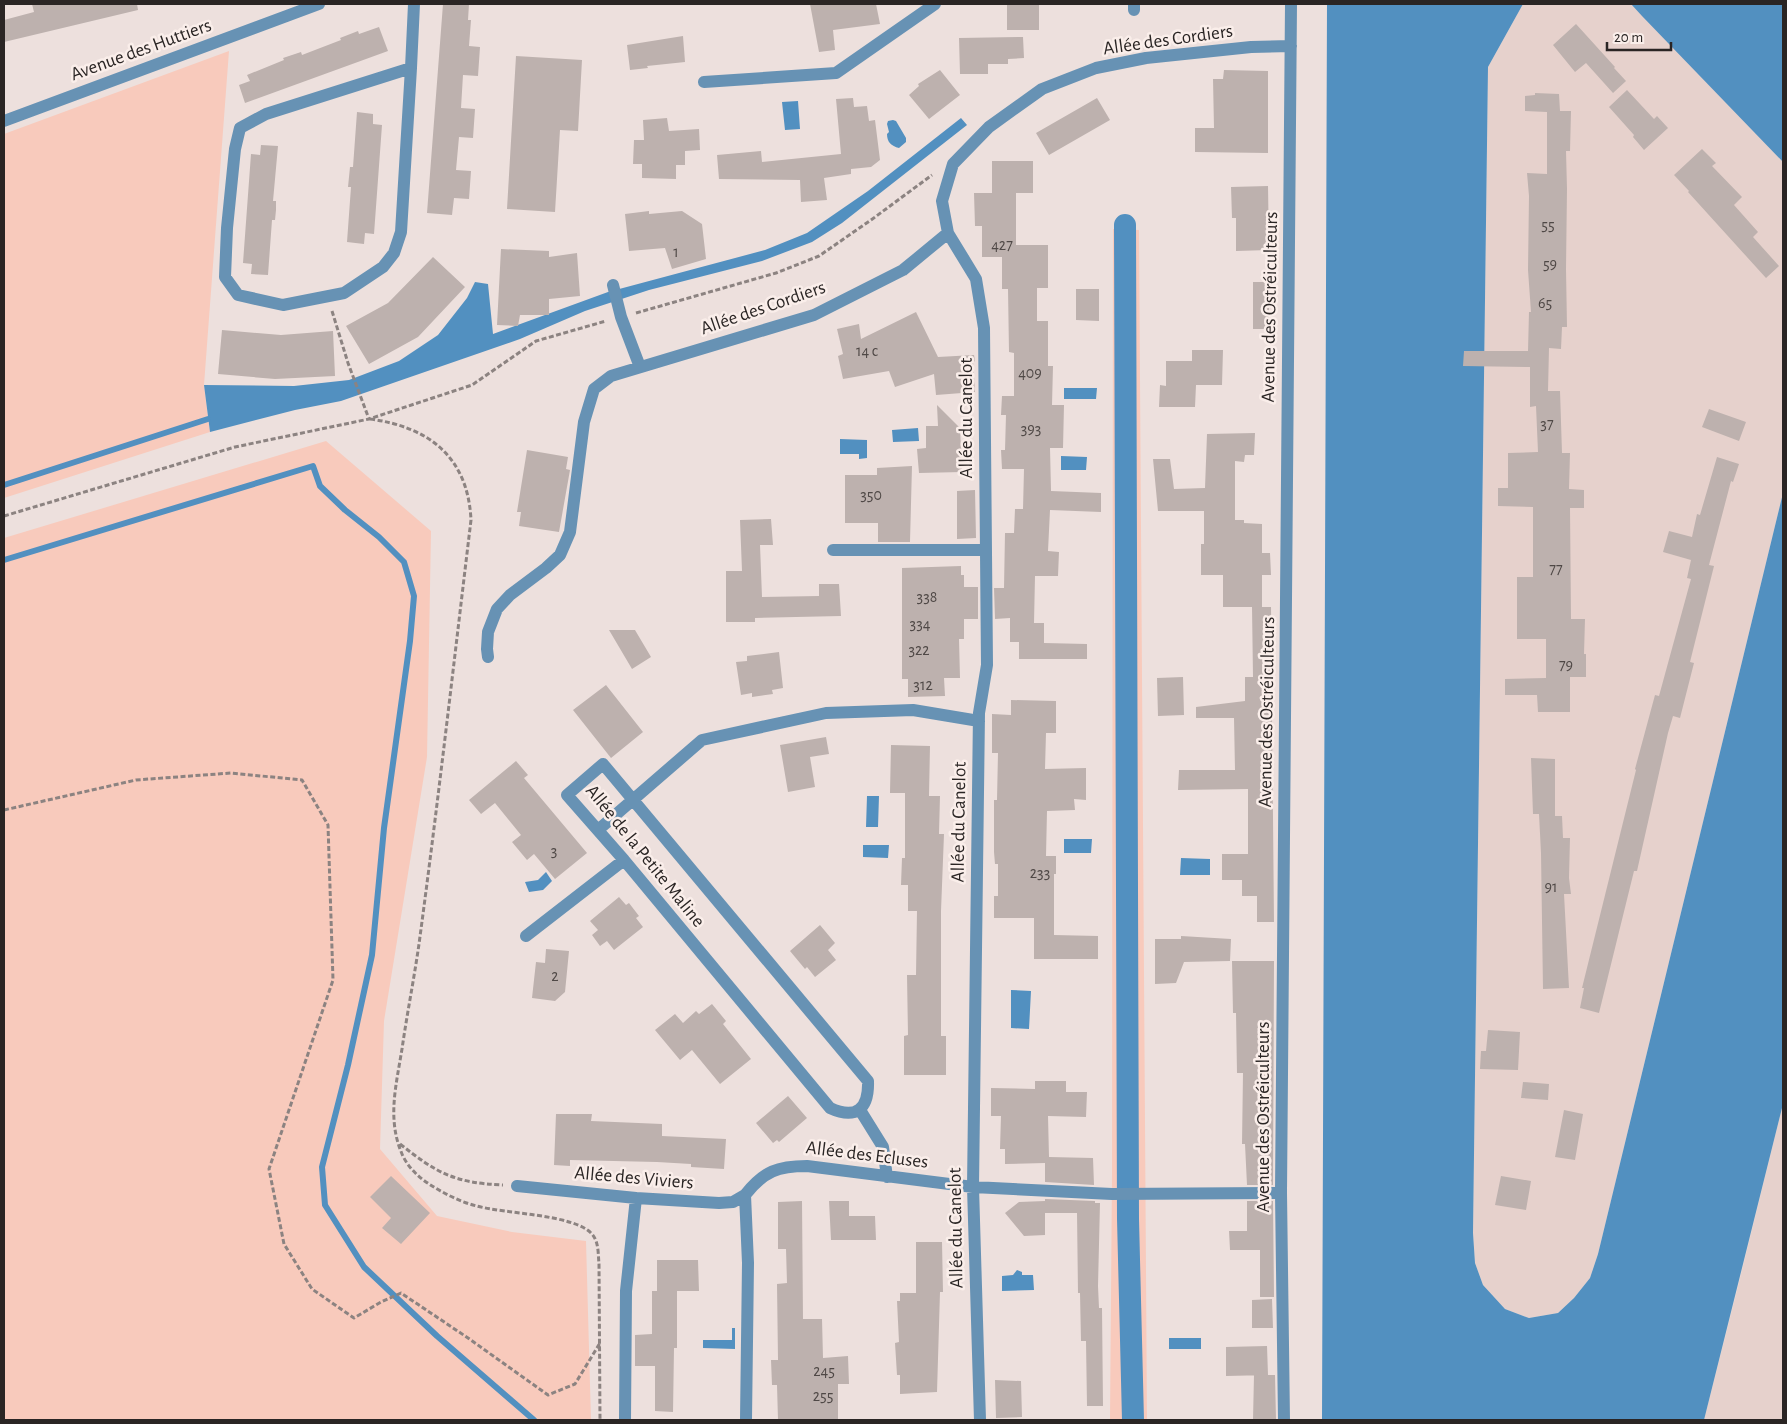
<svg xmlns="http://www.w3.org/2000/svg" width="1787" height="1424" viewBox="0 0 1787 1424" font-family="'Alegreya Sans',sans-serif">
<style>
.built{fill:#e6d1cc}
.green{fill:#f8cabc}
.water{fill:#5290c0}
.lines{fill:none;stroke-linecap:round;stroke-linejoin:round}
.stream{stroke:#5290c0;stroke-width:6}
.canal{stroke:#5290c0;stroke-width:22}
.building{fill:#bdb1ae}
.path{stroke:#8c8381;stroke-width:3;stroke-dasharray:5 2.5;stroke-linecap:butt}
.street{stroke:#6792b4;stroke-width:12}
.labels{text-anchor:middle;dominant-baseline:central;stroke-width:5;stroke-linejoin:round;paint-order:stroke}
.number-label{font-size:16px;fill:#4f4846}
.street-label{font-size:19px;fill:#2a2524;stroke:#faeeea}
</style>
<rect width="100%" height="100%" fill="#ede0dd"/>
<path class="built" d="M1523,4H1631L1783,162V493L1598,1254L1590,1278L1574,1298L1558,1313L1529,1318L1505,1309L1483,1285L1475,1263L1473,1233L1488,67Z
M1783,1104V1420H1704L1737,1290Z"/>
<path class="green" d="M229,51L204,385L210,432L4,498V134Z
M1113,229L1139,230L1147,1420H1110L1112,1174Z
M326,441L431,531L427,757L384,1021L380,1149L437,1216L512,1232L586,1241L591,1420H4V538Z"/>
<path class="water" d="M1327,4H1523L1488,67L1473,1233L1475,1263L1483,1285L1505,1309L1529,1318L1558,1313L1574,1298L1590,1278L1598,1254L1783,493V1104L1704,1420H1322Z
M1631,4H1783V162L1642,16Z
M798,101L800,129L785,130L782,102Z
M961,118L967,125L842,223L812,242L762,261L649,290L585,311L520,339L341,401L295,410L210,432L204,385L294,386L349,380L399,361L438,335L467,298L475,282L488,284L493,334L608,292L765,250L807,233L868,191Z
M893,120L896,121L906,138V142L899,148C891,146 887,142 887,134L889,132L887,124L888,121Z
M1064,388H1097L1096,399H1064Z
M918,428L919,441L893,442L892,430Z
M840,439L867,440V458L859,459V454H840Z
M1061,456L1087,457L1086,470H1061Z
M867,796H879L878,827H866Z
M1064,839H1092L1091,853H1064Z
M863,845H889L888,858L863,857Z
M1181,858L1210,859V875H1180Z
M546,872L552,881L543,890L529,892L525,882L538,880Z
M1011,990L1031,991L1029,1029L1011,1028Z
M1017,1270L1022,1272V1275H1033L1034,1290L1002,1291V1276L1013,1275Z
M732,1328H735V1349L703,1348V1340H732Z
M1169,1338H1201V1349H1169Z"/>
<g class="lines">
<path class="stream" d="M4,485L208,419
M4,560L313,466L320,486L345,510L379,537L404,562L414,596L410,641L384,828L372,955L348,1065L322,1167L325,1205L364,1267L437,1336L534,1420"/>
<path class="canal" d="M1125,225L1128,1219L1133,1420"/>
</g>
<path class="building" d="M32,4H137L138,10L4,42V20L34,12Z
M443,4H469L468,20H471L469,46L480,47L478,76L463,75L461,108L475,109L473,138L459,137L456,170L471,171L469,199L454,198L452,215L427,213Z
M810,4H876L880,24L833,30L835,50L819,52Z
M1007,4H1039V30H1007Z
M1576,24L1615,67L1614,68L1626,81L1613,93L1586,63L1575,72L1553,45Z
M379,27L388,51L245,103L239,85L250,81L247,75L284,60L283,58L301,52L302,55L341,40L340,38L358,31L359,34Z
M683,36L685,62L647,66L648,68L630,70L627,45Z
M1023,37L1024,58L1008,59V64H988V74H960L959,38Z
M516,56L582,60L578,131L560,130L555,212L507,209Z
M940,70L960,95L929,119L909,95L919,86L918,84Z
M1224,70L1268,71V153L1195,152V128H1214L1213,79H1223Z
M1627,90L1654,119L1657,116L1668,128L1644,150L1633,137L1634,135L1609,107Z
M1535,93L1559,94L1560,111H1571L1570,151H1566L1567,189L1566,269L1567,327H1562L1561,349L1549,348L1548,391H1560L1562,453H1570L1569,489L1584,490V508H1570L1571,619H1585L1584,654H1586V677H1570V712H1538L1537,695H1505V679L1546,678V639H1517V577H1533V507L1498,506V488H1508V453L1538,452L1536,406L1530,407V367L1463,366L1464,351H1528L1529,312H1531L1528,270L1529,196L1527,173L1547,174V112L1525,111V96L1535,95Z
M853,98L854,107L867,106L869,121L875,120L880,160L871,167L851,169V174L824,178L827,200L801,202L800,180L719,179L717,155L761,151L762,162L841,154L836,99Z
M1097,98L1110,120L1049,155L1036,133Z
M357,112L373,114V124L382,125L374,234L365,233L364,244L347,242L351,187H348L350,167H353Z
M667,118L669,131L699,129L700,150L685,151V165H676V179L642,178V164H633L634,140H644L643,120Z
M261,145L278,146L273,201H276V210L275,220H272L268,275L251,274L252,264L243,263L251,154L260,155Z
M1702,149L1716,163L1712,166L1742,197L1734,205L1758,232L1753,237L1779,266L1766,278L1688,192L1689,191L1674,175Z
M992,161H1033V193H1016V245H1048V288H1037V321H1048V366H1053L1052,405H1064L1063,448H1050L1051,491L1101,493V512L1050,510L1048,551L1059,552L1058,576H1035L1034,623H1044V643L1087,644V659H1019V642H1010V618L995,619L994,588H1004L1005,533H1014L1015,509H1023L1024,469H1002L1001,450H1005L1006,415H1001L1002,396H1014V353L1009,352L1008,289H1002V257H982V226H975L974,193H992Z
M1268,186L1269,250L1236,251V218H1232L1231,187Z
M649,211V214L682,211L702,224L706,259L672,269L665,248L629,251L625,214Z
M501,249L549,251V257L577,253L580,296L549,299V315H520L518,326L497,325Z
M433,257L465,287L418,337L369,364L346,326L388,303Z
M1253,282H1269V329H1253Z
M1076,289H1099V321L1076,320Z
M916,312L938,357L974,355L975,361L973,362L975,392L936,395L934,374L895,387L889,371L843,379L838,356L843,354L837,329L859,324L861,339Z
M222,330L281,335L333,331L335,376L275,379L218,374Z
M1192,350H1223L1222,385H1196L1195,407H1159L1160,385L1166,386V361H1192Z
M937,405L960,428L962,472L919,473L917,449L926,448V426H938Z
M1709,409L1746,422L1739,441L1702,427Z
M1255,433L1254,455H1245L1244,462L1235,461V520H1244V523L1262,524V553H1270L1271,575H1262V607H1223V575H1201V544H1204V511H1158L1153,459H1170L1174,489L1205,488L1207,434Z
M527,450L568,457L566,469L570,470L559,532L519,526L521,512H517Z
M1717,457L1739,464L1733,482L1731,481L1709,565L1714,566L1690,662L1694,663L1680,718L1673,716L1668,733L1637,871H1634L1599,1013L1580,1008L1584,988H1582L1636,770L1635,769L1655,695L1659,696L1691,579L1687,578L1691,560L1663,552L1669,531L1692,537L1697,514L1700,515Z
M912,466L910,542H878V523H845V475H877V468Z
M975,490L976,538L957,539V491Z
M771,519L773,545H760L762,597L819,596V584H839L841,616L755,618V622H726V571H742L740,520Z
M961,566V575H964V587H978V619H964V639H959L960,678H944L945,696L908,697V679H902V568Z
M1252,607H1271L1274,922H1257V896H1242V880H1222V854H1248V789L1178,790L1179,770H1235L1234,718H1196V707L1245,701V677H1253Z
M609,630H635L651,657L632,669Z
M779,652L783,688L772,690L773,694L752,697V693L741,695L736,662L747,661V656Z
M1183,677L1184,715L1158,716L1157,678Z
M606,685L643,732L611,758L573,710Z
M1011,700L1056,701V733H1046L1045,769L1086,768V800L1074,799L1075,810L1047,811L1046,856H1056V874H1054V935L1098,936V959H1034V918H994V896H998V864H995L994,852V800H997L998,753H992V714L1011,715Z
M826,737L829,754L810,757L815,787L788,792L780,745Z
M891,745L930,746L929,796H940L939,834H944L941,911V1036H946V1075H904V1036L908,1035L907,975H916L917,911H908V885H901L902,858H905V793H890Z
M1531,758L1555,759V816H1562L1563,838H1570L1569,878L1571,894H1564L1569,988L1543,989L1541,853L1539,814H1533Z
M516,761L528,775L524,778L587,853L555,879L534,854L527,860L512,842L521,835L495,803L481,814L469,800Z
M619,897L626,905L629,903L639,916L636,918L643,927L614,950L607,941L600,946L592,935L598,930L590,921Z
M820,925L835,943L828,950L836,960L815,977L807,967L805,969L790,951Z
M1181,936L1231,939L1230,961L1184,962L1176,983L1155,984V939H1181Z
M546,949L569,951L565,992L555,1001L532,998L536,962L545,963Z
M1232,961H1274L1273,1185H1247L1245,1144H1242L1243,1073H1237L1236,1013H1233Z
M712,1004L726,1021L723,1024L751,1059L720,1084L692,1050L680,1060L655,1030L675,1014L683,1023L696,1011L699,1014Z
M1488,1030L1520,1032L1518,1070L1480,1069L1481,1051H1486Z
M1035,1081H1066V1092H1087L1086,1117L1048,1116L1049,1157L1093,1158L1094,1185L1045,1182V1163L1005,1164V1149H1000L1001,1116H991V1088L1035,1089Z
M1523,1082L1549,1084L1548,1100L1521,1098Z
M788,1096L807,1118L779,1142L777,1140L773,1143L756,1123Z
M1564,1110L1583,1114L1575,1160L1555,1157Z
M556,1114H592L591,1121L662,1124V1136L726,1139L724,1169L691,1167V1164L657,1162L570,1160V1166L554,1165Z
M391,1176L430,1213L401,1244L382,1228L391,1218L370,1197Z
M1501,1176L1531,1181L1526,1210L1495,1205Z
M1045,1199L1095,1201V1203H1100L1098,1286L1099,1308H1102L1103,1406H1087L1086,1341H1081L1080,1293H1078L1077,1213H1045V1235L1024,1236L1005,1213L1019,1202L1045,1201V1204Z
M802,1201L803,1319H822L823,1358L848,1356L849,1384H838V1420H778L777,1385H772L771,1360H778L777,1284L787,1283L786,1249H778V1202Z
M829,1201H849V1216H875L876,1240H831Z
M1247,1201H1273L1274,1297H1260V1250H1230L1229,1231H1247Z
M916,1242H942L943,1292H940L937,1392L900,1394V1375H897L895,1343L899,1342L897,1301H900V1293H916Z
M657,1260H698L699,1291H677V1348H674L673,1412L655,1411V1366H635V1335L652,1334V1291H657Z
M1272,1299L1273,1328H1252V1300Z
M1267,1346L1268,1375L1226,1376V1347Z
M1254,1375H1275L1276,1420H1253Z
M995,1380L1021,1381L1022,1417L996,1418Z"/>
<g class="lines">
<path class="path" d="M332,311L348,363L369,419
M636,313L776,273L819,256L871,220L932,175
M370,419C429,427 468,457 471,520C454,661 438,803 419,944C414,979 407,1014 402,1049C396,1086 387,1119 402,1154C407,1166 418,1177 429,1184C443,1193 460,1202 477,1206C505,1214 574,1214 592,1234C599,1242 598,1254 599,1264L600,1420
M4,516L235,447L369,419L472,385L536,341L606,321
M4,810L136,780L231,773L302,780L328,825L333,980L269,1169L284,1244L312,1289L354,1318L381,1302L401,1293L468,1338L548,1395L575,1384L600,1343
M400,1144C437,1173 454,1183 503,1185"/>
<path class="street" d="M1134,4V10
M411,68L266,114L240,128L235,149L227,228L225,277L238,295L283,305L344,293L383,267L394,253L401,232L411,68L414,4
M704,82L836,73L935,4
M4,121L319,4
M948,233L976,279L984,328L987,665L979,713L973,1187L980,1420
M613,285L621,317L640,367
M833,550H985
M488,657L487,649L488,632L497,609L510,595L546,568L560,555L570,532L584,422L594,389L611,376L814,315L903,270L948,233L942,201L953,164L989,127L1042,89L1096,68L1146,58L1251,47L1291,46
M603,764L868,1081C869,1109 856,1120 830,1108L624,860L567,795Z
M598,830L702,740L826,713L913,710L979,721
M526,936L624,860
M860,1110L883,1147L887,1177
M517,1186L636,1198L719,1203L733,1202L745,1195
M625,1420L626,1291L636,1198
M746,1420L748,1263L745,1195C764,1171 778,1166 807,1166L973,1187L1112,1194L1281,1193
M1284,1420L1281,1193L1291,4"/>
</g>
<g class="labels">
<g class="number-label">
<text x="1548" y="225">55</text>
<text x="1002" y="245">427</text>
<text x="676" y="252">1</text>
<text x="1550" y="264">59</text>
<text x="1545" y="303">65</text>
<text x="867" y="351">14 c</text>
<text x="1030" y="373">409</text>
<text x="1547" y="424">37</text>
<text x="1031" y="429">393</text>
<text x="871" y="495">350</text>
<text x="1556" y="569">77</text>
<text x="927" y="597">338</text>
<text x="920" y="624">334</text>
<text x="919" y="650">322</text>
<text x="1566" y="665">79</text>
<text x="923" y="685">312</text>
<text x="554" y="851">3</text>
<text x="1040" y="873">233</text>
<text x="1551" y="887">91</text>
<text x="555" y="976">2</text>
<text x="824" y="1371">245</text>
<text x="823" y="1396">255</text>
</g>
<g class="street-label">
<text transform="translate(1168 40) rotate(-8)">Allée des Cordiers</text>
<text transform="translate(141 50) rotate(-20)">Avenue des Huttiers</text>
<text transform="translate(1270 307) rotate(-89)">Avenue des Ostréiculteurs</text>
<text transform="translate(763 308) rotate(-19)">Allée des Cordiers</text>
<text transform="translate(966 418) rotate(-90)">Allée du Canelot</text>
<text transform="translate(1267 712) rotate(-89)">Avenue des Ostréiculteurs</text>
<text transform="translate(959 822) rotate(-89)">Allée du Canelot</text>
<text transform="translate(645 856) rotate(51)">Allée de la Petite Maline</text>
<text transform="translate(1263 1117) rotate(-90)">Avenue des Ostréiculteurs</text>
<text transform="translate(867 1155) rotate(7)">Allée des Ecluses</text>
<text transform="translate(634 1178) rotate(5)">Allée des Viviers</text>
<text transform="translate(956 1228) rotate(-91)">Allée du Canelot</text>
</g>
</g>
<rect width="1787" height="1424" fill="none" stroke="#2a2524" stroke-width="10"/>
<path d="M1607 42v8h64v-8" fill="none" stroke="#2a2524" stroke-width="2.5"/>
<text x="1614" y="42" font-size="15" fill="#2a2524" stroke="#faeeea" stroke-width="4" paint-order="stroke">20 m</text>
</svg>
